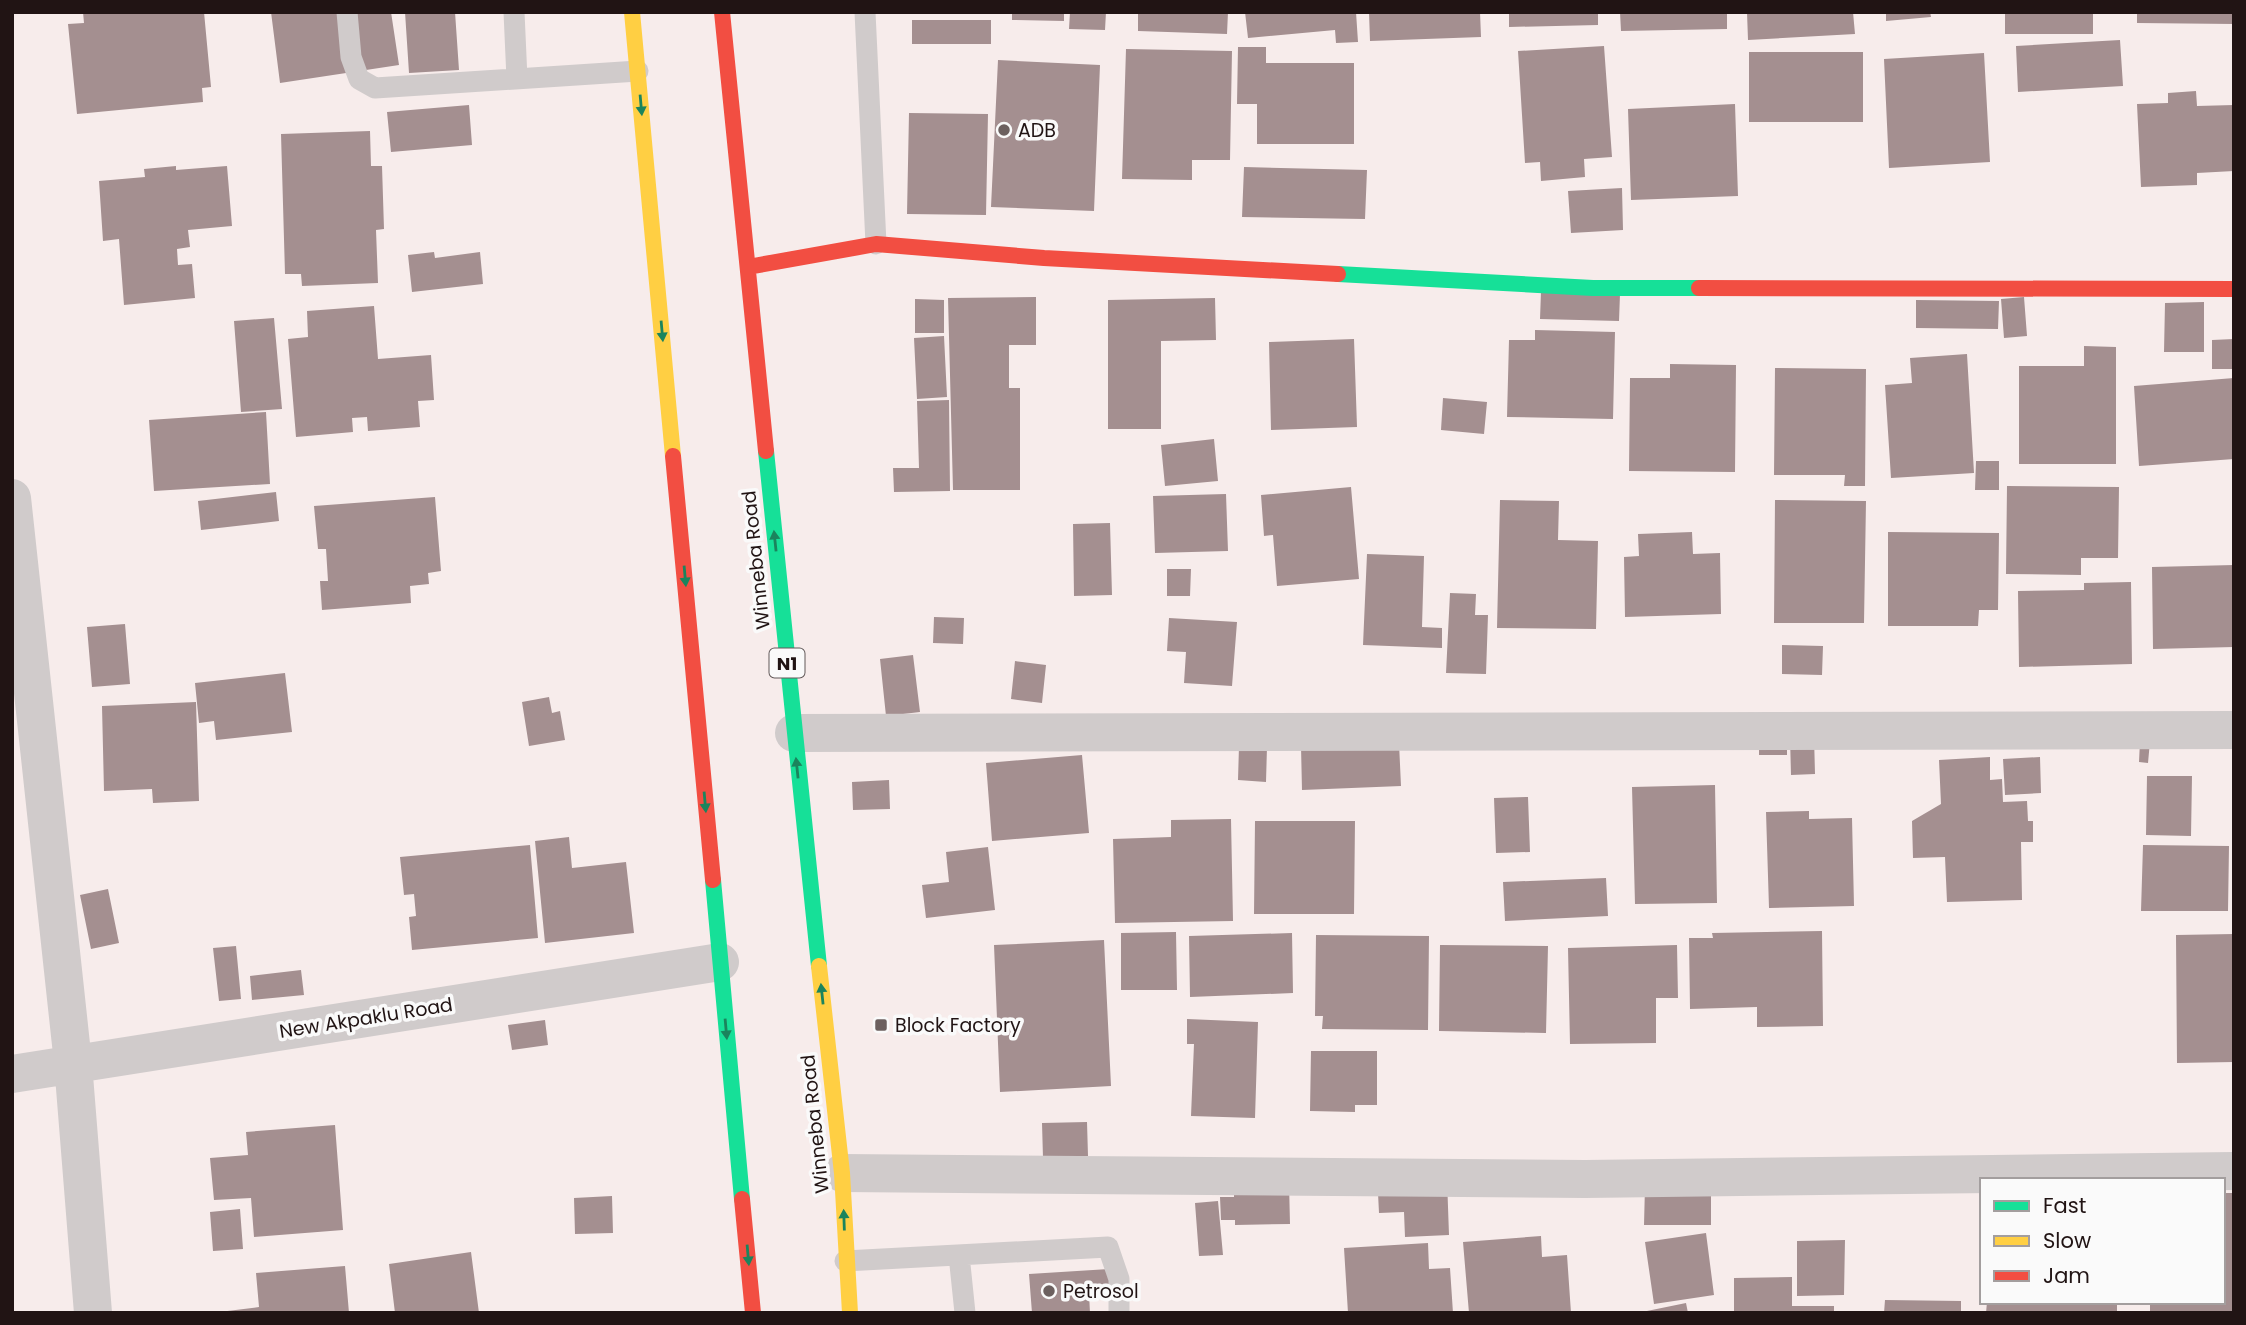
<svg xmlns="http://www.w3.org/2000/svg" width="2246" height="1325" viewBox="0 0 2246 1325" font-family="Poppins,sans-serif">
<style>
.building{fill:#a48f90}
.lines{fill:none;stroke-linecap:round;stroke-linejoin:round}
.lane{stroke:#d0cbcb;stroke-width:21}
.street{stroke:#d0cbcb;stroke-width:38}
.fast{stroke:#16e098;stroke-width:16}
.slow{stroke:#ffcf43;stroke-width:16}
.jam{stroke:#f24e42;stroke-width:16}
.oneway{fill:#1b845d}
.poi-dot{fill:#6c605f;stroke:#fafafa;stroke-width:2.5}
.labels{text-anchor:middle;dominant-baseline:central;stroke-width:7;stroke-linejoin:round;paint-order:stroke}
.shield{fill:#fafafa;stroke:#625959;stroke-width:2}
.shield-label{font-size:18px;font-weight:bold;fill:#211414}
.poi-label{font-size:19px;fill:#211414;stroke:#fafafa;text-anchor:start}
.street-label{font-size:19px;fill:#211414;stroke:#fafafa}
</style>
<rect width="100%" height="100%" fill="#f7eceb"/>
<path class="building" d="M83,12H204L211,87L202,88L203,102L77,114L68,24L84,23Z
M271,12H391L399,65L280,83Z
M405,12H455L459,70L409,73Z
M1012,12H1064V21L1012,20Z
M1070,12H1106L1105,30L1069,29Z
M1138,12H1228L1227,34L1138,31Z
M1245,12H1356L1358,42L1336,43L1335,30L1248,38Z
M1369,12H1480L1481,37L1370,41Z
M1509,12H1598V25L1509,27Z
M1620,12H1727V29L1621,31Z
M1747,12H1853L1855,34L1748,40Z
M1886,12H1930L1931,17L1886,21Z
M2005,12H2093V34H2005Z
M2137,12H2234V24L2137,23Z
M912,20H991V44H912Z
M2120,40L2123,86L2018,92L2016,46Z
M1604,46L1612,157L1584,159L1585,177L1541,181L1540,162L1525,163L1518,51Z
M1238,47H1266V63H1354V144H1257V104H1237Z
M1126,49L1232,51L1230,160H1192V180L1122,179Z
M1749,52H1863V122H1749Z
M1984,53L1990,162L1889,168L1884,59Z
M998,60L1100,65L1094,211L991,207Z
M2196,91L2197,106L2234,105V171L2197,173V185L2141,187L2137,104L2168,103V93Z
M1735,104L1738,196L1631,200L1628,109Z
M469,105L472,145L391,152L387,112Z
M909,113L988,114L986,215L907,214Z
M370,131L371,166H382L384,229L376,230L378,283L302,286L301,274H285L281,134Z
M176,166V170L227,166L232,226L188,230L190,247L177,249L178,265L192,264L195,298L124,305L119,239L103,241L99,181L145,177L144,169Z
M1244,167L1367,170L1365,219L1242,217Z
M1622,188L1623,230L1571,233L1568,191Z
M434,252L435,258L480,252L483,284L412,292L408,255Z
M1541,292L1620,294L1619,321L1540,319Z
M1036,297V345H1009V388H1020V490H953L948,298Z
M2024,297L2027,336L2004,338L2001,299Z
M1215,298L1216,340L1161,341V429H1108V300Z
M915,299L944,300V333H915Z
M1916,300L1999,301L1998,329L1916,328Z
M2204,302V352H2164L2165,303Z
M374,306L378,359L431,355L434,400L418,401L420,427L368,431L367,417L352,418L353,432L296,437L288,339L308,337L307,311Z
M274,318L282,409L241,412L234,321Z
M1535,330L1615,332L1613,419L1507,417L1509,340H1535Z
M944,336L947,397L917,399L914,338Z
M1354,339L1357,427L1271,430L1269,342Z
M2234,339V369H2212V340Z
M2084,346L2116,347V464H2019V366H2084Z
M1967,354L1974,473L1891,478L1885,385L1912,383L1910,358Z
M1670,364L1736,365L1735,472L1629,471L1630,378H1670Z
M1775,368L1866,369L1865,486H1844L1845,475H1774Z
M2234,378V459L2139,466L2134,386Z
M1443,398L1487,402L1484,434L1441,430Z
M949,400L950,491L894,492L893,468H919L917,401Z
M266,412L270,484L154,491L149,420Z
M1214,439L1218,481L1165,486L1161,445Z
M1976,461H1999V490H1975Z
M2007,486L2119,487L2118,558H2081V575L2006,574Z
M1351,487L1359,579L1277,586L1273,535L1264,536L1261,495Z
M276,492L279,521L201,530L198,501Z
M1226,494L1228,551L1155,553L1153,496Z
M435,497L441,571L428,573L429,584L410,586L411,603L322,610L320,581H328L326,549H318L314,506Z
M1500,500L1559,501L1558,540L1598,541L1596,629L1497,628Z
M1775,500L1866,501L1864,623H1774Z
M1110,523L1112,595L1074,596L1073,524Z
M1692,532L1693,554L1720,553L1721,614L1625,617L1624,557L1639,556L1638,534Z
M1888,532L1999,533L1998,610H1979L1978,626H1888Z
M1367,554L1424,556L1422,627L1442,628V648L1363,645Z
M2234,565V647L2153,649L2152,567Z
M1167,569H1191L1190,596H1167Z
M2131,582L2132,664L2019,667L2018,591L2084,590V583Z
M1450,593L1476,594L1475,615H1488L1486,674L1446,673Z
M934,617L964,618L963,644L933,643Z
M1169,618L1237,622L1232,686L1184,683L1186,652L1167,651Z
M125,624L130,684L92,687L87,627Z
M1782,645L1823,646L1822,675L1782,674Z
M913,655L920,712L886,716L880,659Z
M1015,661L1046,665L1042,703L1011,699Z
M285,673L292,732L216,740L214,721L199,723L195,683Z
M549,697L552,713L560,711L565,740L529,746L522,702Z
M196,702L199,801L153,803L152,789L104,791L102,706Z
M1759,734H1787V755H1759Z
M1814,736L1815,774L1791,775L1790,737Z
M2140,741H2150L2148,763L2139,762Z
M1399,743L1401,786L1302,790L1301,746Z
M1239,746L1267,747L1266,782L1238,780Z
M1082,755L1089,833L992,841L986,763Z
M1990,757V780L2002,779L2003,802L2027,801L2028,821H2033V842H2021L2022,900L1947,902L1945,857L1913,858L1912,821L1941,804L1939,760Z
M2040,757L2041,793L2005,795L2003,759Z
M2147,776H2192L2191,836L2146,835Z
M889,780L890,809L853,810L852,782Z
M1715,785L1717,903L1635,904L1632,787Z
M1528,797L1530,852L1496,853L1494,798Z
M1809,811V819L1852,818L1854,906L1769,908L1766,812Z
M1231,819L1233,921L1115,923L1113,839L1171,837V820Z
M1255,821H1355L1354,914H1254Z
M569,837L572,868L626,862L634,933L545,943L535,841Z
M530,845L538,938L412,950L409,917L416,916L414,894L404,895L400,857Z
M2143,845L2229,846L2228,911H2141Z
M988,847L995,910L926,918L922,885L949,882L946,852Z
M1606,878L1608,916L1505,921L1503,882Z
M108,889L119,943L91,949L80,895Z
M1822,931L1823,1026L1757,1027V1007L1690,1009L1689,938H1713L1712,933Z
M1176,932L1177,990H1121V933Z
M1292,933L1293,993L1190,997L1189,936Z
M2234,934V1062L2177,1063L2176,935Z
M1316,935L1429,936L1428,1030L1322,1029L1323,1016H1315Z
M1104,940L1111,1086L1000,1092L994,945Z
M1440,945L1548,946L1546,1033L1439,1031Z
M1677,945L1678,998H1656V1043L1570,1044L1568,948Z
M236,946L241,999L219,1001L213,948Z
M301,970L304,995L252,1000L250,976Z
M1187,1019L1258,1022L1255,1118L1191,1116L1194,1044H1187Z
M545,1020L548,1045L512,1050L508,1025Z
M1311,1051H1377V1105H1355V1112L1310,1111Z
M1087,1122L1088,1156L1043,1158L1042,1123Z
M335,1125L343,1230L254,1237L251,1198L214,1200L210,1158L248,1155L246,1132Z
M1447,1179L1449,1235L1405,1237L1404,1212L1379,1213L1378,1193Z
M1234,1183H1289L1290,1224L1235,1225V1220H1221L1220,1197H1234Z
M1645,1186L1711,1187V1225H1644Z
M2223,1193H2234V1313H2150V1302H2223Z
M612,1196L613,1233L575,1234L574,1198Z
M1218,1201L1223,1255L1199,1256L1195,1203Z
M240,1209L243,1249L213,1251L210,1212Z
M1706,1233L1714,1295L1654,1304L1645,1242Z
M1541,1236L1542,1257L1567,1255L1571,1313H1469L1463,1242Z
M1845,1240L1844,1295L1797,1296V1241Z
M1428,1243L1429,1269L1450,1268L1453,1313H1348L1344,1248Z
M471,1252L479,1313H395L389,1264Z
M345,1266L349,1313H211L259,1307L256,1273Z
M1109,1269L1110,1292L1089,1293L1090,1313H1032L1029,1274Z
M1792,1277V1306H1834V1313H1734V1278Z
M1885,1300L1961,1301V1313H1884Z
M1987,1302H2117V1313H1986Z
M1686,1303L1688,1313H1642V1312Z"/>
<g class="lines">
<path class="lane" d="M347,12L351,57L359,79L375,88L638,71
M514,12L517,79
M865,12L876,244
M959,1255L965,1313
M845,1261L1108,1247L1119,1279V1313"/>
<path class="street" d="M12,498L73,1063L93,1313
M794,733L2234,730
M12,1074L720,962
M842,1173L1585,1179L2234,1171"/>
<path class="fast" d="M1338,274L1593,288H1699
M766,451L819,966
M713,880L742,1199"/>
<path class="slow" d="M632,12L673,456
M819,966L842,1173L850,1313"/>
<path class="jam" d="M722,12L766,451
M748,267L876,244L1044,258L1338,274
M1699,288L2234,289
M673,456L713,880
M742,1199L753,1313"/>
</g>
<defs><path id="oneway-solid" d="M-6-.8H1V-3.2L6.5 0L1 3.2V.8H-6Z" transform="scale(1.75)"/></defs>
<g class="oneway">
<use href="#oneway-solid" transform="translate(641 105) rotate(85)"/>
<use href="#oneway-solid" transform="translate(662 331) rotate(85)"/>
<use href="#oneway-solid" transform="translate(775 541) rotate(-96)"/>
<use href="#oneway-solid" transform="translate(685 576) rotate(85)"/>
<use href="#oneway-solid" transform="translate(797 768) rotate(-96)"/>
<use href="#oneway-solid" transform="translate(705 802) rotate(85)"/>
<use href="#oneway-solid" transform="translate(822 994) rotate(-96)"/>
<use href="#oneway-solid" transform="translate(726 1029) rotate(85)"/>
<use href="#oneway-solid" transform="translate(844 1220) rotate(-92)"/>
<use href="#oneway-solid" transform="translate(748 1255) rotate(85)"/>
</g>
<g class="poi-dot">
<circle cx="1004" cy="130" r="7"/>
<rect x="874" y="1018" width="14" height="14" rx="3.5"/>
<circle cx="1049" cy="1291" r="7"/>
</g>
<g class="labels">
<rect class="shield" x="769.5" y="648.5" width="35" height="29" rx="5"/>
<g class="shield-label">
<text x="787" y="663">N1</text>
</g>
<g class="poi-label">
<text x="1018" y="130">ADB</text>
<text x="895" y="1025">Block Factory</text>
<text x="1063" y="1291">Petrosol</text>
</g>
<g class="street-label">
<text transform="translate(756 560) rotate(-96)">Winneba Road</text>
<text transform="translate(366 1018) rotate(-9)">New Akpaklu Road</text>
<text transform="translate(815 1124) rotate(-96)">Winneba Road</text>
</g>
</g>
<rect width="2246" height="1325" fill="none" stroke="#211414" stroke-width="28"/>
<rect x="1980" y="1178" width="245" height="126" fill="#fafafa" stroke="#a39e9e" stroke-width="2"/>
<rect x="1994" y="1201" width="35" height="10" fill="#16e098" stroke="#a39e9e" stroke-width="2"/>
<text x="2043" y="1213" font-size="21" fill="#211414">Fast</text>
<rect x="1994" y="1236" width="35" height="10" fill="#ffcf43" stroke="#a39e9e" stroke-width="2"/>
<text x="2043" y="1248" font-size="21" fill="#211414">Slow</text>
<rect x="1994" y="1271" width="35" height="10" fill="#f24e42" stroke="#a39e9e" stroke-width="2"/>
<text x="2043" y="1283" font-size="21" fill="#211414">Jam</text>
</svg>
